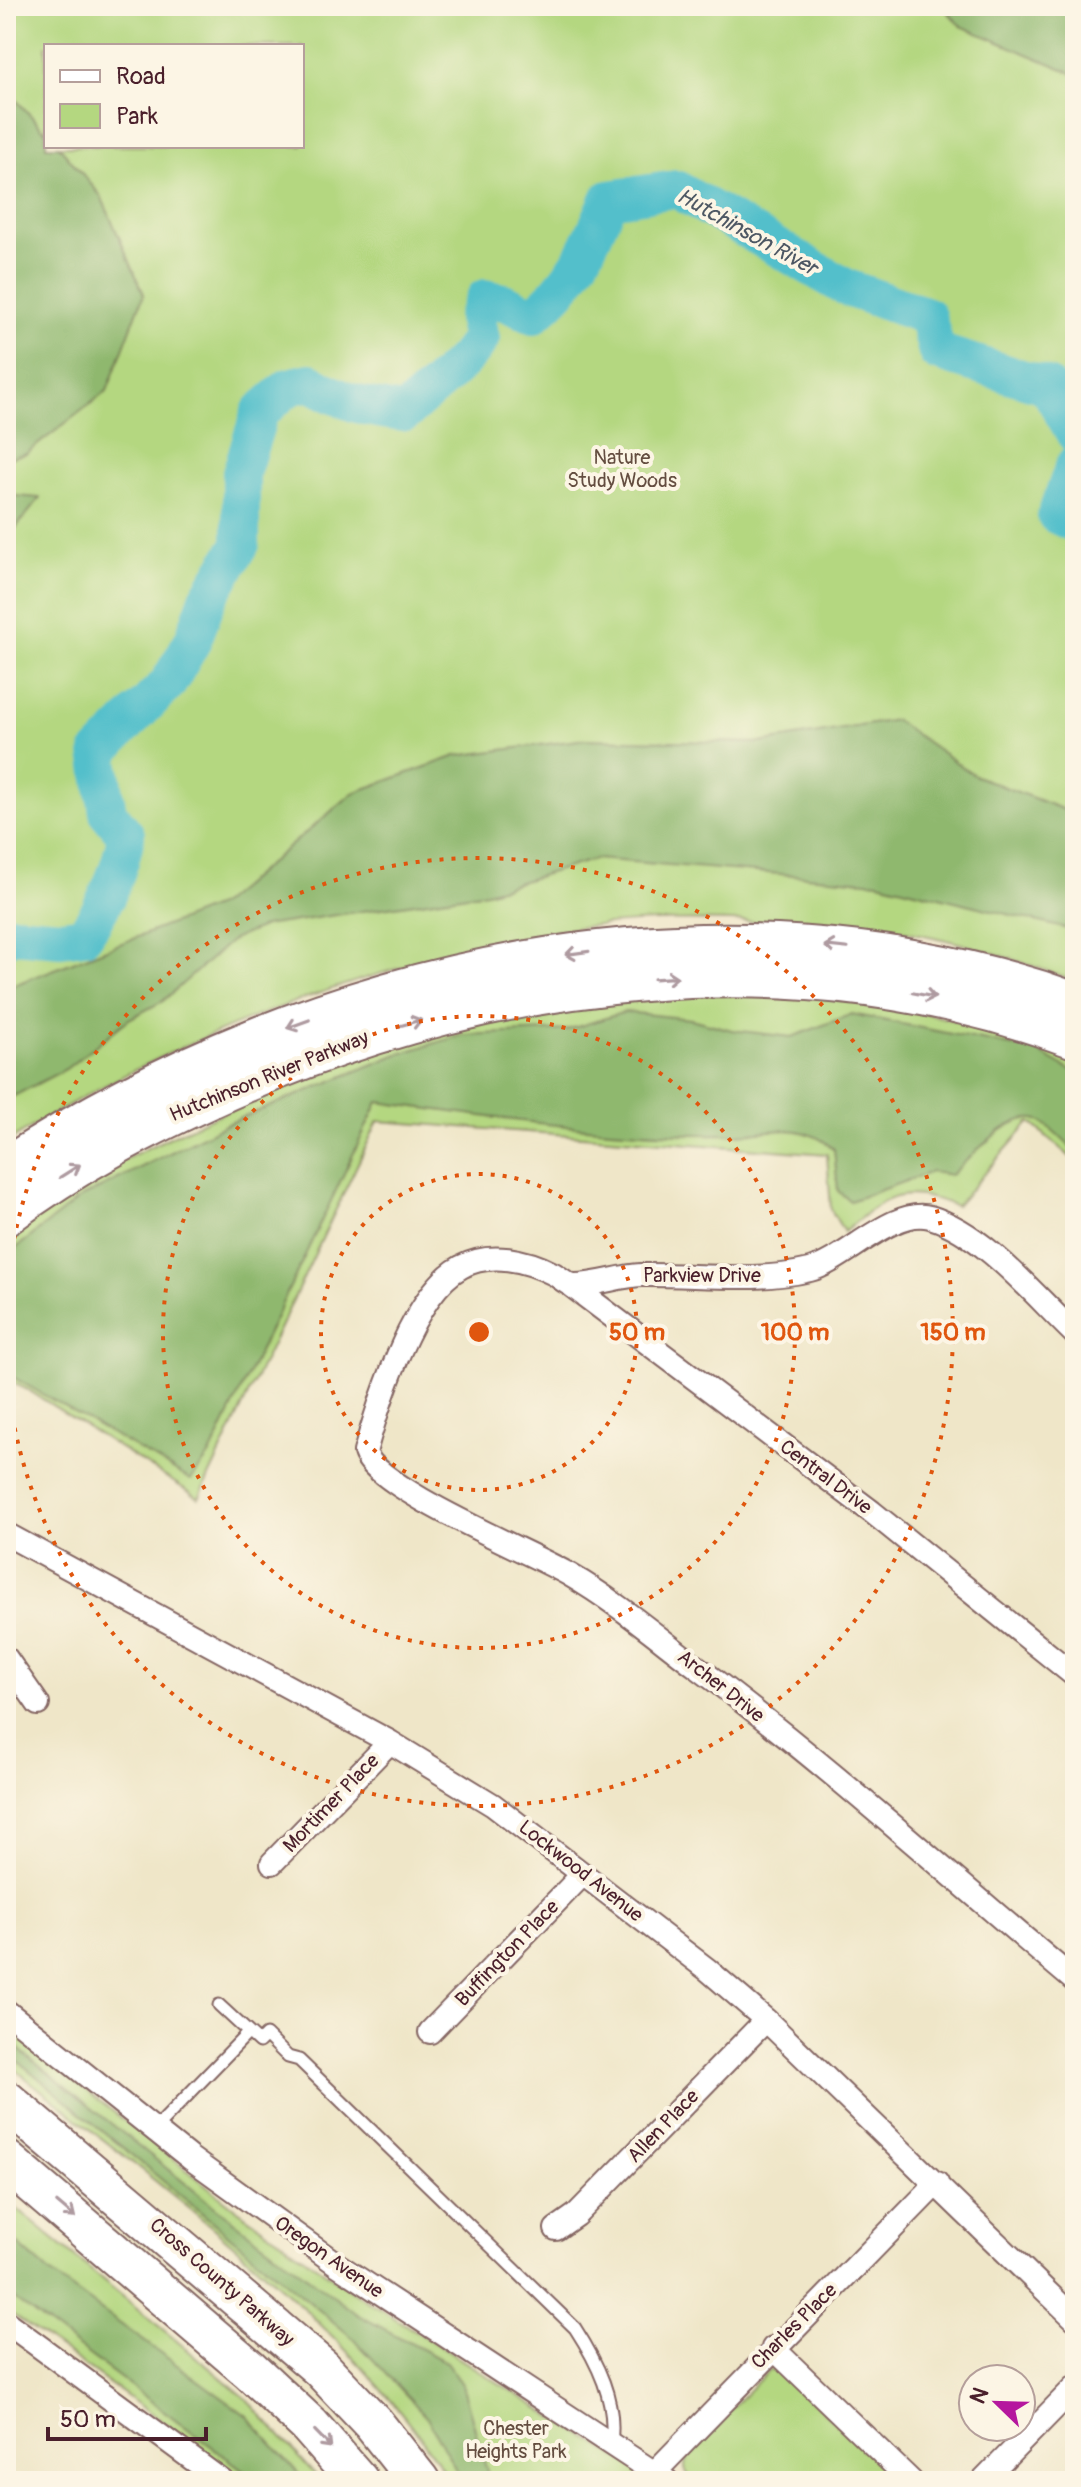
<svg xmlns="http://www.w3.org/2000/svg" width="1081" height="2487" viewBox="0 0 1081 2487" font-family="Pangolin,sans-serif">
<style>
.green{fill:#b4d780;stroke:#7f7b56;stroke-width:2;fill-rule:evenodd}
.forest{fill:#8fb86e;stroke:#6c6c4c;stroke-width:2}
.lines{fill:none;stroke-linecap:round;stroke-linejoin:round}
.river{stroke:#52bfcb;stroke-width:38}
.lane-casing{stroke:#846562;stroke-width:15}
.street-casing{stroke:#846562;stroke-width:26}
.highway-casing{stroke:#846562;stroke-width:44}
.lane{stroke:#fff;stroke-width:11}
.street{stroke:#fff;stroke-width:22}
.highway{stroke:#fff;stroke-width:40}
.oneway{stroke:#ae9aa0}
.ring{fill:none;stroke:#e0560e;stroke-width:4;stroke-dasharray:4 8}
.labels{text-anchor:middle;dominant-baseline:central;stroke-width:8;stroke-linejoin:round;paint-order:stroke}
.park-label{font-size:20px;fill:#644d40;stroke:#fcf5e5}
.street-label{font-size:20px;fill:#4a1f2b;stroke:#fcf5e5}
.water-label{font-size:22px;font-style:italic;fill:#4d5763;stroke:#fcf5e5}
.centre{fill:#e0560e;stroke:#fcf5e5;stroke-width:4}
.ring-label{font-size:24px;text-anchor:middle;font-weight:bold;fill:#e0560e;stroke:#fcf5e5;stroke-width:8;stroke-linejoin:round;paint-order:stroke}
</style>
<rect width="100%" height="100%" fill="#fcf5e5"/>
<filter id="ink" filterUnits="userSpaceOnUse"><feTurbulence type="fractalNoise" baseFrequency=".0125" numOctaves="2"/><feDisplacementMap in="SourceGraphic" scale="16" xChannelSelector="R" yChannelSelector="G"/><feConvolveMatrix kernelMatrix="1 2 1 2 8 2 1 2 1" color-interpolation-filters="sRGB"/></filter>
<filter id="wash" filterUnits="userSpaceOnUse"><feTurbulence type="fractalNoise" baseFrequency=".006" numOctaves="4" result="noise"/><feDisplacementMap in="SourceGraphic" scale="32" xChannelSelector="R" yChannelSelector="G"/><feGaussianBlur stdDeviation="1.8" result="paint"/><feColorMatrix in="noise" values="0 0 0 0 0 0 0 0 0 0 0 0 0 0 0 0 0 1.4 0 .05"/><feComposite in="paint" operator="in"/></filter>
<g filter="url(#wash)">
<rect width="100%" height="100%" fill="#efe6c8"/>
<path class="green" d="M6,6H1075V981C1024,963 972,944 919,934C881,926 842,926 804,924C721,919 627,917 544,933C356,970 167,1039 6,1143ZM46,46H302V146H46Z
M657,994C705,994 755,990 803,994C897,1002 989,1026 1075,1062V1161L1030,1122L956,1206C900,1185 887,1195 844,1232L831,1210L827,1154L378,1121L199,1498L28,1390L6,1380V1239C55,1193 121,1160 181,1132C282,1085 385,1042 495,1020C548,1009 603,1003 657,994Z
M6,2027L235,2208L356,2294L656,2481H450C349,2318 154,2183 6,2062Z
M6,2200L247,2399L321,2481H246L6,2310Z
M775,2370L783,2372L895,2481H693C689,2476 684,2471 685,2465C688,2448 753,2387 768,2371Z"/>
<path class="forest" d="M942,6H1075V74L961,26Z
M6,89L46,132V146H59L101,196L144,294L107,391L27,453L6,459Z
M6,495L40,498L6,540Z
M895,720L976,776L1075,814V931L879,882L595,859L487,892L264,926L232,940L163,1001L129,1019L66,1069L6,1100V988L220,905L353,793L456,756L586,739L760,743Z
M625,1012L691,1019L732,1030L792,1037L852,1014L1036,1051L1075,1073V1151C1064,1141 1054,1130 1042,1122C1015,1105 971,1158 951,1175L931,1172L850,1201L838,1191L834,1149C802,1121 775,1132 736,1134C616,1137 497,1118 378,1102L211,1453L191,1480L6,1373V1256L80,1198L227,1124L398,1054L463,1035L567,1030Z
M6,2039L216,2208L358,2315L446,2362L462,2384L490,2481H462L427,2417L353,2338L6,2051Z
M6,2234L50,2273L246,2415L305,2481H258L6,2293Z"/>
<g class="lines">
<path class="river" d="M1075,464L1056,515L1075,524
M6,938L13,934L61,938L84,935C105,905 120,871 126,835L108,813L99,753L169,682L193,640L208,598L241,544V473L260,412L289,387L310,382C342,402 368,409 405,413C430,389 463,366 481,338L476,318L485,298L504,302L533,315C575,282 589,247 609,199L676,189L847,288L927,316L937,352L1047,386L1075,434"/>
</g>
</g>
<g filter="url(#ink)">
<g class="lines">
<g class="lane-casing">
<path id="lane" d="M219,2005L259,2042L266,2035L288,2057L299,2060L575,2328C597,2362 617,2401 611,2442
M154,2130L248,2033"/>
</g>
<g class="street-casing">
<path id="street" d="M572,1286L872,1512L1075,1676
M1075,1334C1035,1296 984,1233 930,1217C893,1207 845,1261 810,1270C757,1283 696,1274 641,1275C619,1276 597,1285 575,1285C567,1285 561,1278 554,1274C527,1260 490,1251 461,1267C413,1293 379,1402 365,1452C375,1488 531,1552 570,1575C615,1601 656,1636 697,1667C828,1765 950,1876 1075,1981
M6,1534L390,1742L493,1805L708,1970L766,2020L1075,2319
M6,1658L38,1704
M272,1863L390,1742
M6,2011L190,2158L338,2265L667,2481
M430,2032L583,1874
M556,2229L576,2215L766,2020
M6,2322L222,2481
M773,2348L911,2481
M655,2472L937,2183
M983,2481L1075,2387"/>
</g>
<g class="highway-casing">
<path id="highway" d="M6,1168C317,966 719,875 1075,1003
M6,1215C74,1163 149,1125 227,1090C493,972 798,934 1075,1038
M6,2101L321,2368L373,2423L419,2481
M6,2161L249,2369L309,2425L358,2481"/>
</g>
<use href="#lane" class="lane"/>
<use href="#street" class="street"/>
<use href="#highway" class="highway"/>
</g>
<defs><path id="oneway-shaft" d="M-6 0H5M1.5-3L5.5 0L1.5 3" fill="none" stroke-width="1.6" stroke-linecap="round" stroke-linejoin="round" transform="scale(2)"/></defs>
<g class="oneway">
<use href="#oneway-shaft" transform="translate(836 947) rotate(-174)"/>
<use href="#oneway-shaft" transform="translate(577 953) rotate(172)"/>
<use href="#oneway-shaft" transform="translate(666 978) rotate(-4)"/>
<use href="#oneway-shaft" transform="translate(924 995) rotate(11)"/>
<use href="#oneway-shaft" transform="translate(410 1023) rotate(-16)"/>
<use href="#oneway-shaft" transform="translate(298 1024) rotate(160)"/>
<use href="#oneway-shaft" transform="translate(70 1171) rotate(-32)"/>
<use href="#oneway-shaft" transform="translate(66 2210) rotate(40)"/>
<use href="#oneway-shaft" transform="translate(323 2439) rotate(46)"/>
</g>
</g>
<g class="ring">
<circle cx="479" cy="1332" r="158"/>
<circle cx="479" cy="1332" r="316"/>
<path d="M6 1299A474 474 0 1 1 6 1365"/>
</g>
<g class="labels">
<g class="park-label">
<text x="622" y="457">Nature<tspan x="622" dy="23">Study Woods</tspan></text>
<text x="516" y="2428">Chester<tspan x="516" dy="23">Heights Park</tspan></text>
</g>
<g class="street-label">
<text transform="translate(269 1076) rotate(-22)">Hutchinson River Parkway</text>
<text x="702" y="1275">Parkview Drive</text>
<text transform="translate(826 1477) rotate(37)">Central Drive</text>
<text transform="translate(721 1686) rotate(38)">Archer Drive</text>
<text transform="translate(331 1803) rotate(-46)">Mortimer Place</text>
<text transform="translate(581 1871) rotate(38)">Lockwood Avenue</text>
<text transform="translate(507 1953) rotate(-46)">Buffington Place</text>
<text transform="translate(663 2126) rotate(-46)">Allen Place</text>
<text transform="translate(329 2257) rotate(35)">Oregon Avenue</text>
<text transform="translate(222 2282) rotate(41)">Cross County Parkway</text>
<text transform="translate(794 2326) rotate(-45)">Charles Place</text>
</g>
<g class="water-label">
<text transform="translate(747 232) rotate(29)">Hutchinson River</text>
</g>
</g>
<circle cx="479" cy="1332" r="12" class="centre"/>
<g class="ring-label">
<text x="637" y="1340">50 m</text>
<text x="795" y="1340">100 m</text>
<text x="953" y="1340">150 m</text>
</g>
<rect width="1081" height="2487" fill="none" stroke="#fcf5e5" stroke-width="32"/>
<rect x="44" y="44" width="260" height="104" fill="#fcf5e5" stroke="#b59f9b" stroke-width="2"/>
<rect x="60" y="70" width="40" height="12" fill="#ffffff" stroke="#b59f9b" stroke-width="2"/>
<text x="116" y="84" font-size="24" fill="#4a1f2b">Road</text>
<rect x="60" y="104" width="40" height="24" fill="#b4d780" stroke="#b59f9b" stroke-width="2"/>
<text x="116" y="124" font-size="24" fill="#4a1f2b">Park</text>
<g transform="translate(997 2403) rotate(293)"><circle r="38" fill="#fcf5e5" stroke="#b59f9b" stroke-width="2"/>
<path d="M0-6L14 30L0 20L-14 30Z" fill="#b5179e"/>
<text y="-12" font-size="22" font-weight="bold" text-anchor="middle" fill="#4a1f2b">N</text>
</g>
<path d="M48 2427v12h158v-12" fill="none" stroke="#4a1f2b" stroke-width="4"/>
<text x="60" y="2427" font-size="24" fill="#4a1f2b" stroke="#fcf5e5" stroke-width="6" paint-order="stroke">50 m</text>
</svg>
